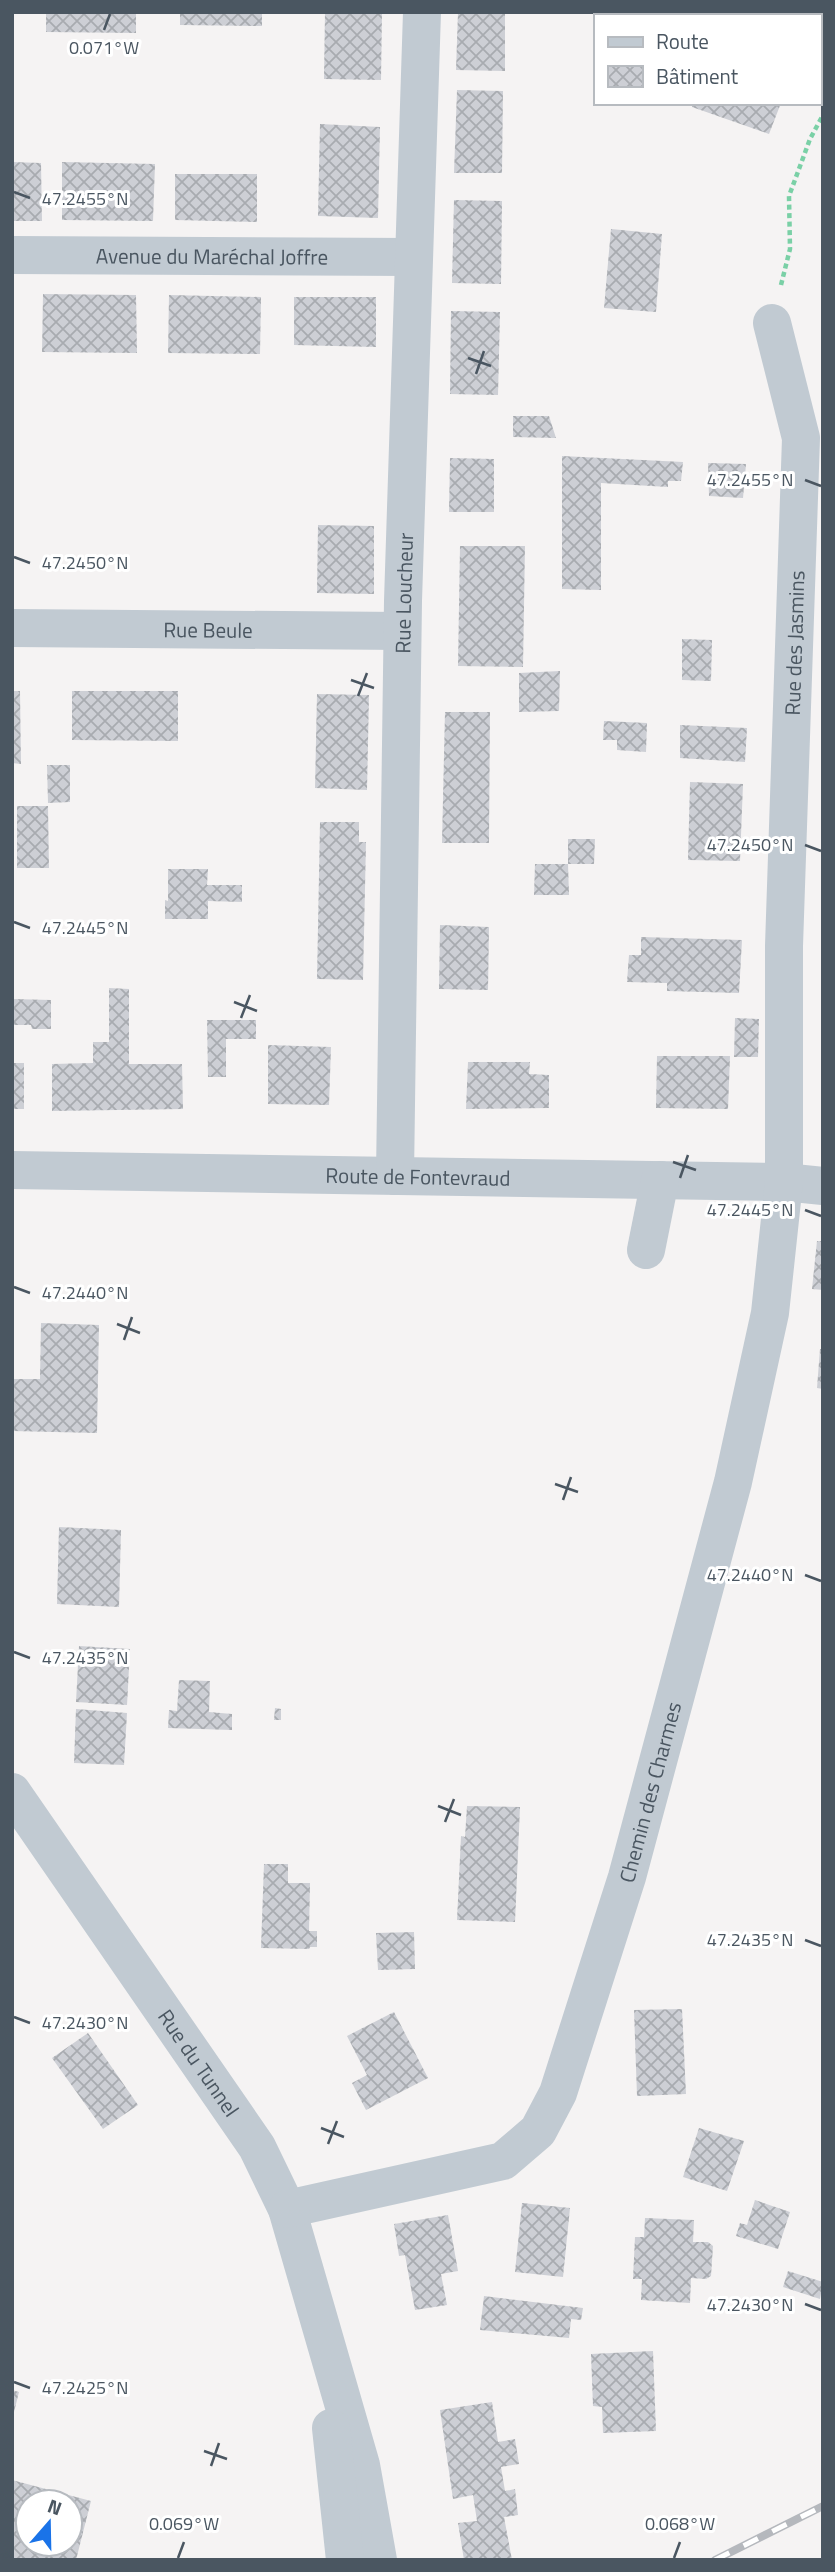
<svg xmlns="http://www.w3.org/2000/svg" width="835" height="2572" viewBox="0 0 835 2572" font-family="'Titillium Web',sans-serif">
<style>
.building{fill:url(#building-cross-hatch);fill-rule:evenodd}
.lines{fill:none;stroke-linecap:round;stroke-linejoin:round}
.path{stroke:#7ad0a6;stroke-width:4.5;stroke-dasharray:5 3.5;stroke-linecap:butt}
.minor{stroke:#c1cad2;stroke-width:38}
.rail-casing{stroke:#b5b8bd;stroke-width:8}
.rail{stroke:#fff;stroke-width:5;stroke-dasharray:16;stroke-linecap:butt}
.ticks{fill:none;stroke:#4a5661;stroke-width:2.5}
.labels{text-anchor:middle;dominant-baseline:central;stroke-width:6;stroke-linejoin:round;paint-order:stroke}
.street-label{font-size:21px;fill:#4a5661;stroke:#fff}
.ticks-label{font-size:18px;text-anchor:middle;fill:#4a5661;stroke:#fff;stroke-width:6;stroke-linejoin:round;paint-order:stroke}
</style>
<defs>
<pattern id="building-cross-hatch" width="8" height="8" patternUnits="userSpaceOnUse" patternTransform="scale(1.75)"><rect width="8" height="8" fill="#cdcfd5"/><path d="M0 0l8 8M0 8l8-8" fill="none" stroke="#a8abb0"/></pattern>
</defs>
<rect width="100%" height="100%" fill="#f5f3f3"/>
<path class="building" d="M46,12H136V33L46,32Z
M180,12H262V26L180,25Z
M325,12H382L381,80L324,79Z
M458,12H505V71L456,70Z
M457,90L503,91L502,173H454Z
M693,103H781L769,134L692,107Z
M320,124L380,127L378,218L318,216Z
M12,162L41,163L42,221H12Z
M62,162L155,164L153,221L62,220Z
M175,174H257V222L175,220Z
M454,200L502,201L501,284L452,283Z
M611,229L662,234L656,312L604,308Z
M43,294L136,295L137,353L42,352Z
M169,295L261,297L260,354L168,353Z
M294,297H376V347L294,345Z
M451,311L500,312L498,395L450,394Z
M513,416H549L556,438L513,437Z
M562,456L683,462L681,481H668V487L601,483V590L562,589Z
M450,458L494,459V512H449Z
M708,463L746,464L743,498L709,496Z
M318,525L374,526V594L317,593Z
M460,546H525L523,667L458,666Z
M682,639L712,640L711,681L682,680Z
M560,671L559,711L519,712V673Z
M12,691H20L21,764L12,763Z
M72,691H178V741L72,740Z
M317,694L369,695L367,790L315,788Z
M445,712H490L489,843H442Z
M604,721L647,723L646,752L617,750V740H603Z
M680,725L747,728L745,762L680,758Z
M47,765H70V802L48,803Z
M690,782L743,784L740,861L688,860Z
M17,806H48L49,868H17Z
M320,822H359V842H366L363,980L317,979Z
M568,839H595L594,864H568Z
M535,864H568L569,895H534Z
M168,869H208L207,885H242V902L208,901V919H165V900L168,901Z
M440,925L489,927L488,990L439,989Z
M641,937L742,940L739,993L667,991V983L627,982L629,955H641Z
M109,988L129,989V1064H182L183,1109L52,1111V1064L93,1063V1042H109Z
M12,999L51,1000V1029H32L31,1025H12Z
M735,1018L759,1019L758,1057H734Z
M207,1020H256V1039H226V1077H208Z
M268,1045L331,1047L329,1105L268,1104Z
M657,1056H730L728,1109L656,1108Z
M468,1062H530L529,1074L549,1075V1108L466,1109Z
M12,1063H24V1109H12Z
M817,1241H823V1290L812,1289Z
M41,1323L99,1325L97,1433L12,1431V1379H40Z
M820,1349H823V1389L817,1388Z
M59,1527L121,1530L119,1607L57,1604Z
M79,1646L130,1649L127,1705L76,1702Z
M179,1680L210,1681L209,1712L232,1714V1730L168,1728L169,1710L177,1711Z
M275,1708L281,1709V1720H274Z
M76,1709L127,1713L124,1765L74,1763Z
M467,1806L520,1807L515,1922L457,1920L461,1836L465,1837Z
M264,1864H288V1883H310L309,1931H317V1947H310L309,1949L261,1948Z
M414,1932L415,1969L378,1970L376,1933Z
M682,2009L686,2094L637,2096L634,2010Z
M394,2012L428,2078L366,2110L352,2083L367,2075L347,2036Z
M88,2033L138,2105L103,2129L52,2058Z
M699,2128L744,2141L727,2191L683,2177Z
M755,2200L790,2212L778,2249L736,2236L740,2223L747,2225Z
M522,2203L570,2208L563,2277L515,2272Z
M448,2215L458,2271L441,2274L447,2305L415,2310L405,2255L399,2256L394,2224Z
M645,2218L694,2220L693,2242H708L713,2246L711,2276L706,2279L691,2278L690,2303L641,2300L642,2279H633L635,2237H644Z
M788,2271L823,2282L820,2299L783,2287Z
M484,2296L583,2308L581,2320L571,2319L569,2338L480,2330Z
M653,2351L656,2431L603,2433L602,2407L593,2406L591,2354Z
M12,2390L19,2392L13,2416H12Z
M492,2402L498,2442L515,2439L519,2464L501,2467L505,2491L515,2489L518,2515L504,2517L512,2560H464L458,2523L477,2521L473,2495L453,2499L440,2410Z
M12,2480L91,2501L76,2560H12ZM28,2502H70V2544H28Z"/>
<g class="lines">
<path class="path" d="M781,285L790,249L789,196L810,139L823,115"/>
<g class="minor">
<path id="s1" d="M12,255L412,257"/>
<path id="s2" d="M12,628L402,631"/>
<path id="s3" d="M12,1170L784,1182L823,1186"/>
<path id="s4" d="M395,1176L403,601L422,12"/>
<path d="M646,1250L660,1180"/>
<path id="s5" d="M12,1792L257,2147L287,2209L361,2465L378,2560"/>
<path id="s6" d="M287,2209L503,2161L538,2131L558,2093L627,1877L733,1482L770,1313L784,1182V946L801,438L772,323"/>
<path d="M331,2428L345,2560"/>
</g>
<g class="rail-casing">
<path id="rail" d="M715,2560L823,2506"/>
</g>
<use href="#rail" class="rail"/>
</g>
<path class="ticks" d="M104,30L110,14M14,192L30,198M468,358L491,366M476,374L484,351M805,480L821,486M14,557L30,563M351,680L374,688M358,696L367,673M805,845L821,851M14,922L30,928M234,1002L257,1011M241,1018L250,995M673,1162L696,1170M680,1178L688,1155M805,1210L821,1216M14,1287L30,1293M117,1324L140,1333M124,1340L132,1317M555,1484L578,1492M563,1500L571,1477M805,1575L821,1581M14,1652L30,1658M438,1806L461,1815M445,1822L454,1799M805,1940L821,1946M14,2017L30,2023M321,2128L344,2137M328,2144L337,2121M805,2304L821,2310M14,2382L30,2388M204,2451L227,2459M211,2466L219,2443M178,2558L184,2542M674,2558L680,2542"/>
<g class="labels">
<g class="street-label">
<text stroke="none"><textPath href="#s1" startOffset="200">Avenue du Maréchal Joffre</textPath></text>
<text stroke="none"><textPath href="#s4" startOffset="583">Rue Loucheur</textPath></text>
<text stroke="none"><textPath href="#s2" startOffset="196">Rue Beule</textPath></text>
<text stroke="none"><textPath href="#s6" startOffset="1790">Rue des Jasmins</textPath></text>
<text stroke="none"><textPath href="#s3" startOffset="406">Route de Fontevraud</textPath></text>
<text stroke="none"><textPath href="#s6" startOffset="625">Chemin des Charmes</textPath></text>
<text stroke="none"><textPath href="#s5" startOffset="329">Rue du Tunnel</textPath></text>
</g>
</g>
<g class="ticks-label">
<text x="104" y="54">0.071°W</text>
<text x="85" y="205">47.2455°N</text>
<text x="750" y="486">47.2455°N</text>
<text x="85" y="569">47.2450°N</text>
<text x="750" y="851">47.2450°N</text>
<text x="85" y="934">47.2445°N</text>
<text x="750" y="1216">47.2445°N</text>
<text x="85" y="1299">47.2440°N</text>
<text x="750" y="1581">47.2440°N</text>
<text x="85" y="1664">47.2435°N</text>
<text x="750" y="1946">47.2435°N</text>
<text x="85" y="2029">47.2430°N</text>
<text x="750" y="2311">47.2430°N</text>
<text x="85" y="2394">47.2425°N</text>
<text x="184" y="2530">0.069°W</text>
<text x="680" y="2530">0.068°W</text>
</g>
<rect width="835" height="2572" fill="none" stroke="#4a5661" stroke-width="28"/>
<rect x="594" y="14" width="228" height="91" fill="#ffffff" stroke="#b7bbc0" stroke-width="2"/>
<rect x="608" y="37" width="35" height="10" fill="#c1cad2" stroke="#b7bbc0" stroke-width="2"/>
<text x="656" y="49" font-size="21" fill="#4a5661">Route</text>
<rect x="608" y="66" width="35" height="21" fill="url(#building-cross-hatch)" stroke="#b7bbc0" stroke-width="2"/>
<text x="656" y="84" font-size="21" fill="#4a5661">Bâtiment</text>
<g transform="translate(49 2523) rotate(20)"><circle r="33" fill="#ffffff" stroke="#b7bbc0" stroke-width="2"/>
<path d="M0-5L12 26L0 18L-12 26Z" fill="#1a73e8"/>
<text y="-10" font-size="19" font-weight="bold" text-anchor="middle" fill="#4a5661">N</text>
</g>
</svg>
